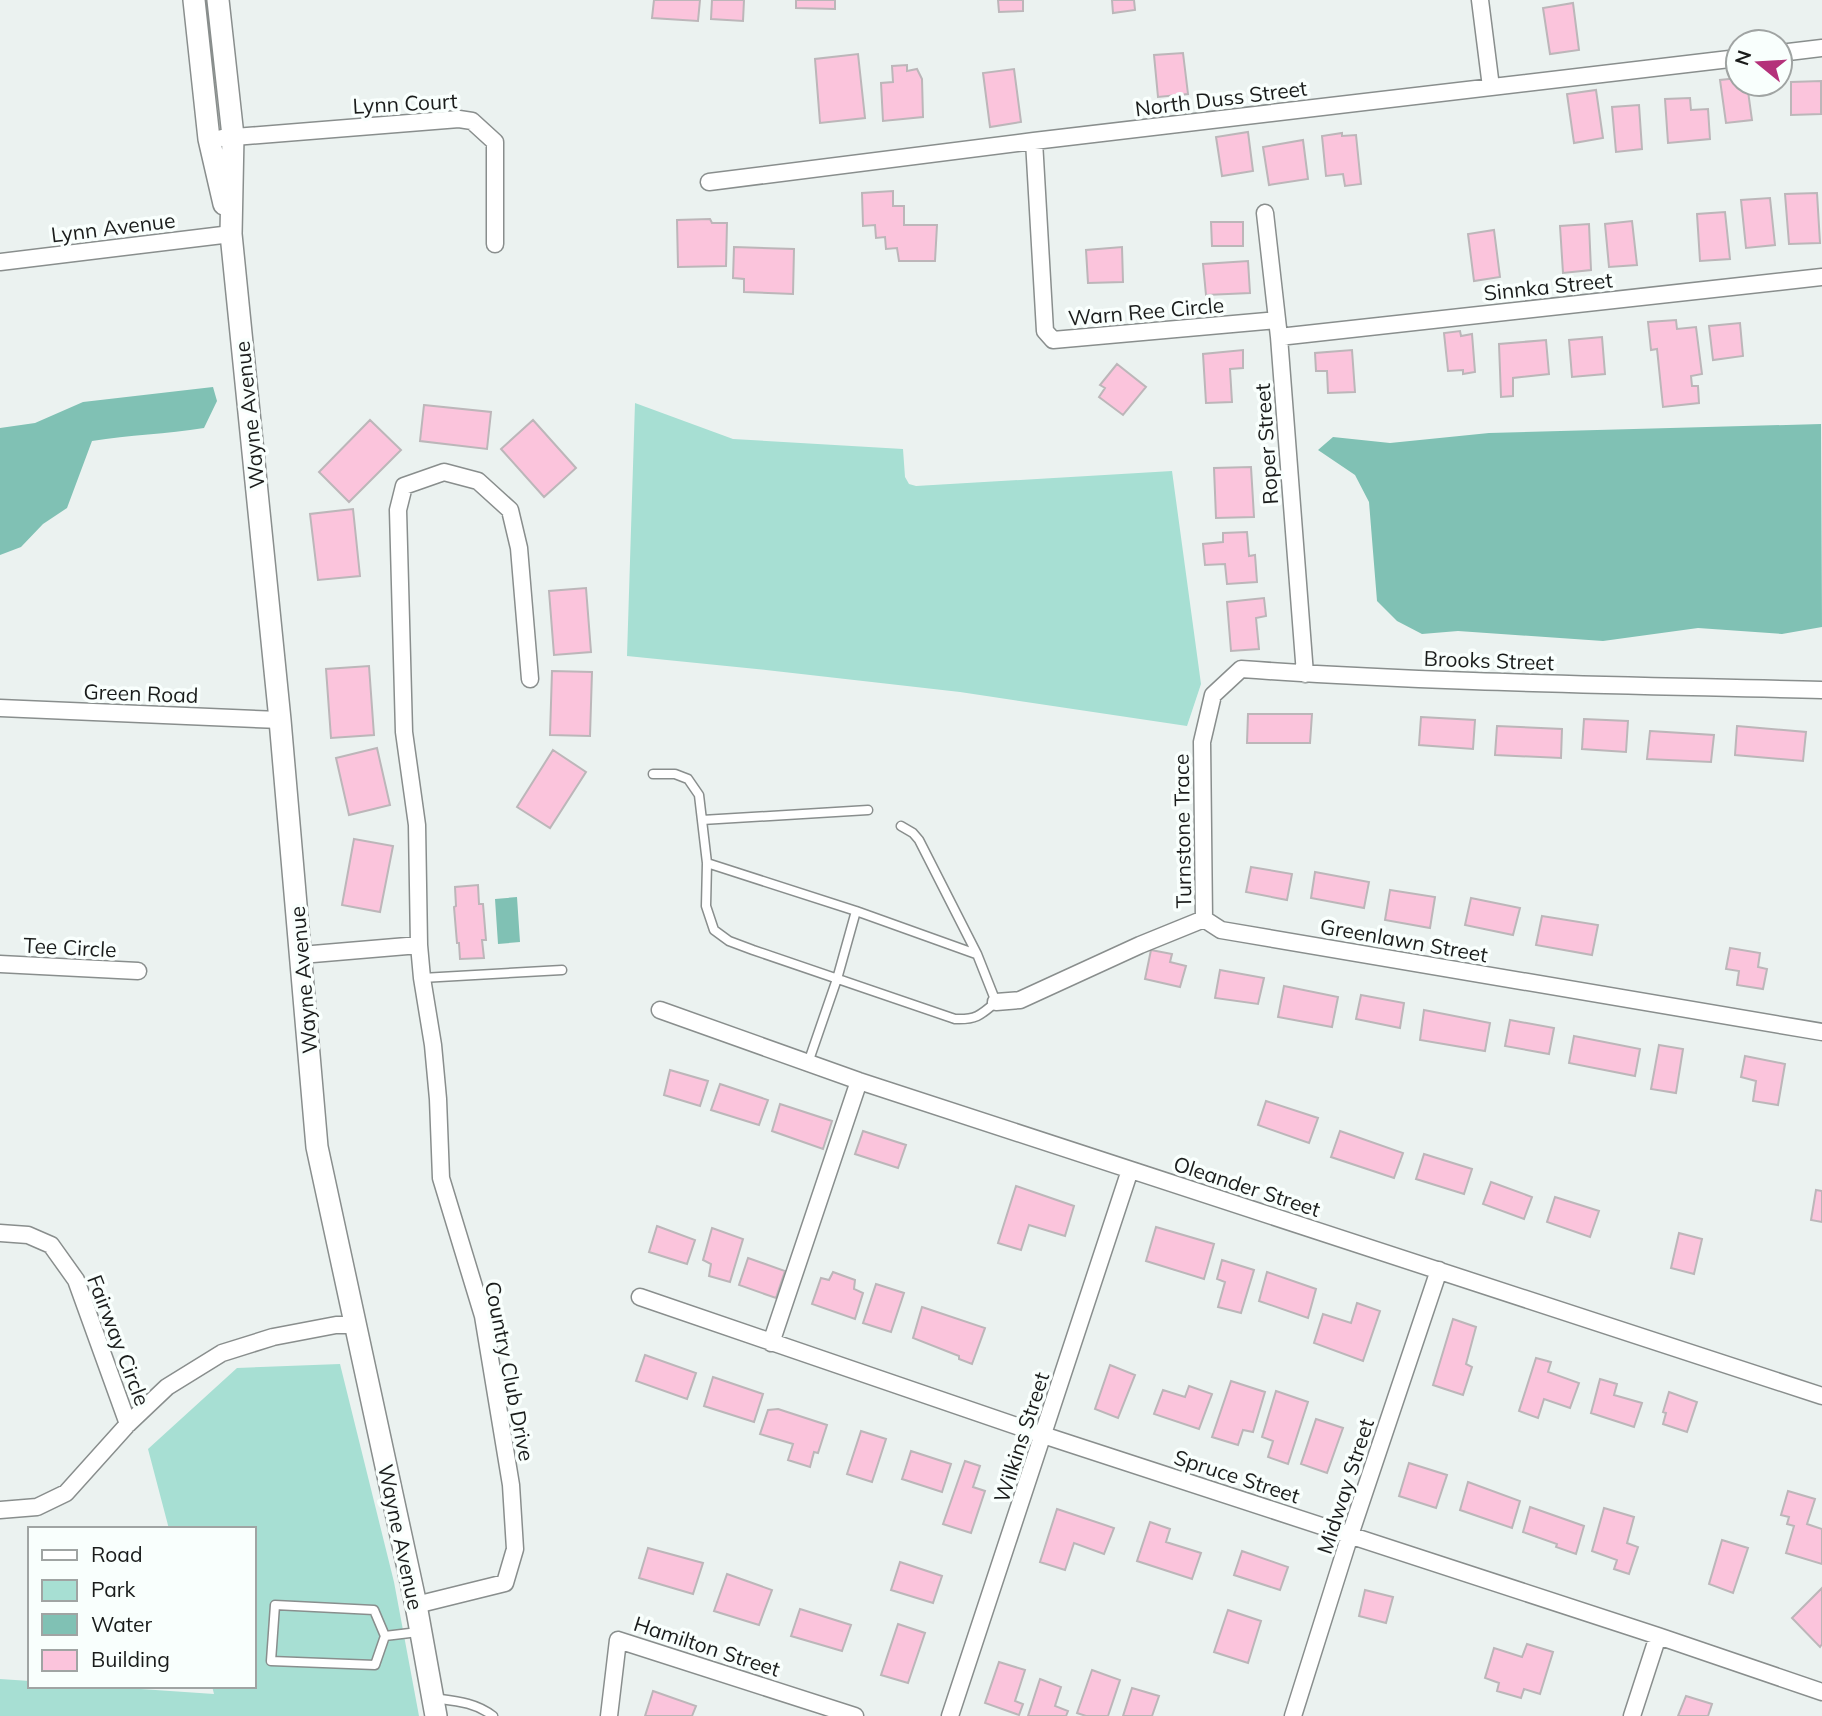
<svg xmlns="http://www.w3.org/2000/svg" width="1822" height="1716" viewBox="0 0 1822 1716" font-family="Mulish,sans-serif">
<style>
.green{fill:#a7dfd3}
.water{fill:#80c1b4}
.building{fill:#fbc4dc;stroke:#bcb6b9;stroke-width:2}
.lines{fill:none;stroke-linecap:round;stroke-linejoin:round}
.service-casing{stroke:#898e8d;stroke-width:11}
.minor-casing{stroke:#898e8d;stroke-width:19}
.tertiary-casing{stroke:#898e8d;stroke-width:24}
.service{stroke:#fff;stroke-width:8}
.minor{stroke:#fff;stroke-width:16}
.tertiary{stroke:#fff;stroke-width:21}
.labels{text-anchor:middle;dominant-baseline:central;stroke-width:7;stroke-linejoin:round;paint-order:stroke}
.street-label{font-size:21px;fill:#1a1c1b;stroke:#f9fffd}
</style>
<rect width="100%" height="100%" fill="#ebf2f0"/>
<path class="green" d="M635,403L733,439L903,449L905,477L909,484L916,486L1172,471L1201,684L1187,726L960,692L766,670L627,656Z
M340,1364L394,1582L419,1716H0V1679L30,1681V1686H97L214,1694L212,1686H254V1529H169L148,1449L237,1368Z"/>
<path class="water" d="M213,387L217,401L204,428C167,434 129,435 92,441L67,508L43,524L21,547L0,555V428L35,423L83,402Z
M1821,424L1822,627L1782,634L1698,628L1603,641L1458,631L1422,634L1397,621L1377,601L1369,502L1355,475L1318,450L1333,437L1390,443L1489,433Z
M517,897L520,942L498,944L495,899Z"/>
<path class="building" d="M654,0H700L698,21L652,18Z
M712,0H744L743,21L711,19Z
M796,0H835V9L796,8Z
M998,0H1023V11L999,12Z
M1112,0H1134L1135,10L1113,13Z
M1573,3L1579,50L1550,54L1543,8Z
M1183,53L1188,94L1158,97L1154,55Z
M858,54L865,118L820,123L815,59Z
M907,65V71L917,69L922,79L923,117L883,121L881,83L893,82L892,66Z
M1014,69L1021,122L990,127L983,73Z
M1738,78V84H1747L1752,120L1726,123L1720,80Z
M1821,81V114L1791,115V82Z
M1596,90L1603,138L1574,143L1567,94Z
M1690,98L1691,110L1708,109L1710,139L1668,143L1665,99Z
M1639,105L1642,149L1616,152L1612,107Z
M1248,132L1253,171L1222,176L1216,137Z
M1342,133V136L1356,135L1361,184L1345,186L1343,174L1326,176L1322,136Z
M1303,140L1308,179L1269,185L1263,147Z
M893,191V206H904V225H937L935,261H899L897,248L886,249L885,237L876,238L875,225L863,226L862,193Z
M1817,193L1820,243L1789,244L1785,194Z
M1770,198L1775,245L1746,248L1741,200Z
M1725,212L1730,259L1700,261L1697,214Z
M710,219L712,223H727L726,266L678,267L677,220Z
M1632,221L1637,265L1609,267L1605,224Z
M1211,222H1243V246H1212Z
M1589,224L1591,270L1563,273L1560,226Z
M1494,230L1500,277L1474,281L1468,234Z
M734,247L794,249L793,294L744,292V279L733,278Z
M1122,247L1123,282L1088,283L1086,250Z
M1248,261L1250,293L1206,295L1203,264Z
M1676,320L1677,329L1696,327L1702,374L1691,376L1692,386H1698L1699,403L1663,407L1657,349L1651,350L1648,322Z
M1740,323L1743,356L1713,360L1709,326Z
M1460,331L1461,336L1472,334L1475,372L1463,374V370L1448,371L1444,333Z
M1602,337L1605,374L1572,377L1569,340Z
M1546,340L1549,374L1513,378V396L1501,397L1499,344Z
M1243,350V368L1230,369L1232,402L1206,403L1203,354Z
M1352,350L1355,392L1328,393L1327,371H1316L1315,353Z
M1117,364L1146,387L1123,415L1099,397L1105,388L1100,385Z
M424,405L491,412L487,449L420,441Z
M370,420L401,450L349,502L319,472Z
M533,420L576,468L544,497L501,449Z
M1251,467L1254,517L1216,518L1214,468Z
M353,509L360,576L318,580L310,514Z
M1247,532L1249,556L1255,555L1257,582L1227,584L1225,564L1205,565L1203,544L1223,542V533Z
M586,588L591,652L554,655L549,591Z
M1264,598L1266,616L1256,618L1259,649L1231,651L1227,602Z
M369,666L374,735L331,738L326,669Z
M552,671L592,672L590,736L550,735Z
M1248,714H1312L1310,743H1247Z
M1421,717L1475,720L1473,749L1419,745Z
M1584,719L1628,721L1626,752L1582,749Z
M1497,726L1562,729L1561,758L1495,755Z
M1737,726L1806,732L1803,761L1735,755Z
M1650,731L1714,735L1711,762L1647,759Z
M377,748L390,805L349,815L336,758Z
M553,750L586,772L550,828L517,807Z
M354,839L393,846L380,912L342,905Z
M1251,867L1292,874L1287,900L1246,892Z
M1315,872L1369,882L1364,908L1311,898Z
M478,885L479,904H483L486,940H482L484,958L460,959L459,943H457L454,907L456,906L455,887Z
M1390,890L1435,897L1430,928L1385,920Z
M1471,898L1520,908L1513,935L1465,925Z
M1542,916L1598,925L1592,955L1536,945Z
M1730,948L1760,953L1758,967L1767,969L1763,989L1737,985L1739,971L1726,969Z
M1151,950L1172,954L1170,962L1186,966L1180,987L1145,979Z
M1220,970L1264,978L1258,1004L1215,998Z
M1284,986L1338,997L1332,1027L1278,1017Z
M1361,995L1404,1003L1400,1028L1356,1019Z
M1424,1010L1490,1023L1485,1051L1420,1040Z
M1510,1020L1554,1028L1549,1054L1505,1046Z
M1574,1036L1640,1049L1635,1076L1569,1063Z
M1659,1045L1683,1049L1676,1093L1651,1089Z
M1745,1056L1785,1064L1778,1105L1753,1101L1756,1081L1741,1077Z
M670,1070L708,1081L700,1106L664,1095Z
M720,1084L768,1100L759,1125L711,1110Z
M1266,1101L1318,1118L1309,1143L1258,1125Z
M780,1104L832,1121L823,1149L772,1131Z
M863,1131L906,1145L898,1168L855,1154Z
M1340,1131L1403,1153L1394,1178L1331,1157Z
M1424,1154L1472,1169L1464,1194L1416,1179Z
M1491,1182L1532,1197L1524,1219L1483,1204Z
M1016,1186L1074,1206L1065,1236L1029,1225L1021,1250L998,1243Z
M1816,1190L1822,1191V1222L1811,1220Z
M1555,1197L1599,1211L1590,1237L1547,1222Z
M657,1226L695,1240L687,1264L649,1252Z
M1156,1227L1214,1244L1204,1279L1146,1261Z
M712,1228L743,1239L730,1282L709,1276L711,1264L703,1260Z
M1679,1233L1702,1239L1694,1274L1671,1268Z
M748,1258L785,1271L776,1298L739,1285Z
M1222,1260L1254,1270L1241,1313L1218,1307L1225,1282L1217,1279Z
M833,1272L855,1280L854,1289L863,1293L855,1319L812,1304L821,1278L829,1280Z
M1267,1272L1316,1289L1308,1318L1259,1301Z
M876,1284L904,1293L891,1332L863,1323Z
M1357,1303L1380,1311L1363,1361L1314,1343L1323,1314L1351,1323Z
M922,1307L985,1328L972,1364L959,1359V1356L913,1338Z
M1453,1319L1476,1327L1466,1364L1472,1367L1463,1395L1433,1385Z
M645,1355L696,1373L687,1399L636,1381Z
M1536,1358L1551,1362L1548,1372L1579,1383L1570,1408L1544,1399L1538,1418L1519,1411Z
M1110,1365L1135,1375L1118,1418L1095,1409Z
M713,1377L763,1394L754,1422L704,1406Z
M1600,1379L1617,1384L1614,1395L1642,1403L1634,1427L1591,1413Z
M1231,1381L1265,1392L1253,1432L1243,1430L1238,1445L1212,1437Z
M1189,1386L1212,1394L1199,1429L1154,1414L1163,1390L1185,1397Z
M1276,1391L1308,1402L1288,1464L1268,1457L1273,1441L1262,1437Z
M1669,1392L1697,1402L1687,1432L1663,1424L1666,1413L1663,1412Z
M778,1409L827,1425L818,1453L814,1452L810,1467L788,1460L793,1444L760,1434L768,1410Z
M1316,1419L1343,1428L1327,1473L1301,1464Z
M861,1431L886,1439L872,1482L847,1474Z
M911,1451L951,1464L942,1492L902,1479Z
M965,1461L980,1466L973,1487L985,1491L971,1533L943,1524Z
M1409,1463L1447,1475L1436,1508L1399,1496Z
M1468,1482L1520,1501L1512,1528L1460,1510Z
M1788,1491L1815,1499L1807,1524L1822,1529V1564L1786,1553L1794,1526L1787,1524L1789,1517L1781,1515Z
M1530,1507L1584,1526L1576,1554L1556,1547L1557,1544L1523,1532Z
M1604,1508L1634,1517L1627,1543L1638,1547L1629,1574L1614,1569L1617,1560L1592,1551Z
M1057,1509L1114,1528L1104,1554L1074,1543L1065,1570L1040,1562Z
M1150,1522L1170,1529L1166,1542L1201,1553L1192,1579L1137,1561Z
M1722,1540L1748,1548L1733,1593L1709,1584Z
M648,1548L703,1563L693,1594L639,1578Z
M1242,1551L1288,1567L1280,1590L1234,1575Z
M900,1562L942,1576L933,1603L891,1590Z
M727,1574L772,1590L759,1625L714,1611Z
M1822,1588V1644L1820,1647L1792,1618Z
M1365,1590L1393,1597L1386,1623L1359,1616Z
M800,1609L851,1625L842,1651L791,1636Z
M1228,1610L1261,1621L1248,1663L1214,1652Z
M898,1624L925,1633L908,1683L881,1675Z
M1527,1644L1553,1652L1540,1694L1524,1689L1521,1698L1497,1691L1499,1683L1485,1678L1494,1648L1522,1657Z
M999,1662L1025,1670L1015,1701L1023,1704L1019,1715L985,1703Z
M1092,1670L1120,1680L1108,1716H1086L1077,1713Z
M1040,1679L1061,1687L1055,1706L1068,1711L1066,1716H1028Z
M1132,1688L1159,1696L1152,1716H1123Z
M653,1691L696,1706L692,1716H645Z
M1686,1696L1712,1704L1708,1716H1678Z"/>
<g class="lines">
<g class="service-casing">
<path id="service" d="M653,774H675L688,779L699,795L707,863L706,906L714,930L729,941L753,950L955,1019C976,1020 981,1015 996,1002L977,954L919,840L913,833L901,826
M702,820L868,810
M707,863L856,911L976,954
M422,978L562,970
M808,1063L837,979L856,911
M275,1605L374,1610L385,1636L375,1665L271,1661Z
M385,1636L418,1632
M433,1698C455,1701 475,1702 493,1716"/>
</g>
<g class="minor-casing">
<path id="minor" d="M1480,0L1491,87
M1780,53L1822,48
M222,138L459,119L472,121L495,142V244
M1034,141L1045,331L1053,340L1277,320
M709,182L1034,141L1738,58
M1265,213L1279,337L1305,674
M0,262L231,234
M1279,337L1822,277
M0,708L280,720
M1204,919L1202,742L1213,695L1241,669C1434,683 1628,685 1822,690
M1204,919L1221,930L1822,1032
M301,955L419,945
M0,964L138,971
M996,1002L1020,1000L1140,945L1204,919
M660,1010L859,1081L1822,1396
M0,1233L28,1235L51,1245L76,1280L128,1424
M640,1297L1043,1435L1658,1636L1822,1692
M771,1343L859,1081
M0,1510L37,1507L66,1493L128,1424L167,1387L222,1353L273,1337L336,1325H357
M416,1605L505,1583L515,1549L511,1485L483,1316L441,1178L438,1099L433,1045L422,978L419,945L417,825L404,732L398,510L404,486L444,472L478,481L510,510L519,548L530,679
M609,1716L618,1640L855,1716
M950,1716L1130,1170
M1293,1716L1350,1535L1439,1270
M1632,1716L1658,1636"/>
</g>
<g class="tertiary-casing">
<path id="tertiary" d="M194,0L209,139L224,204
M218,0L233,136L231,234L280,720L317,1147L416,1605L436,1716"/>
</g>
<use href="#service" class="service"/>
<use href="#minor" class="minor"/>
<use href="#tertiary" class="tertiary"/>
</g>
<g class="labels">
<g class="street-label">
<text transform="translate(1221 98) rotate(-7)">North Duss Street</text>
<text transform="translate(405 103) rotate(-3)">Lynn Court</text>
<text transform="translate(113 227) rotate(-7)">Lynn Avenue</text>
<text transform="translate(1548 286) rotate(-6)">Sinnka Street</text>
<text transform="translate(1146 311) rotate(-5)">Warn Ree Circle</text>
<text transform="translate(249 415) rotate(-96)">Wayne Avenue</text>
<text transform="translate(1266 444) rotate(-94)">Roper Street</text>
<text transform="translate(1489 660) rotate(2)">Brooks Street</text>
<text transform="translate(141 693) rotate(2)">Green Road</text>
<text transform="translate(1182 831) rotate(-91)">Turnstone Trace</text>
<text transform="translate(1404 940) rotate(10)">Greenlawn Street</text>
<text transform="translate(70 947) rotate(3)">Tee Circle</text>
<text transform="translate(303 980) rotate(-95)">Wayne Avenue</text>
<text transform="translate(1247 1186) rotate(18)">Oleander Street</text>
<text transform="translate(119 1340) rotate(69)">Fairway Circle</text>
<text transform="translate(510 1371) rotate(79)">Country Club Drive</text>
<text transform="translate(1021 1437) rotate(-72)">Wilkins Street</text>
<text transform="translate(1237 1476) rotate(18)">Spruce Street</text>
<text transform="translate(1345 1486) rotate(-72)">Midway Street</text>
<text transform="translate(401 1537) rotate(78)">Wayne Avenue</text>
<text transform="translate(707 1646) rotate(18)">Hamilton Street</text>
</g>
</g>
<rect x="28" y="1527" width="228" height="161" fill="#f9fffd" stroke="#a0a4a3" stroke-width="2"/>
<rect x="42" y="1550" width="35" height="10" fill="#ffffff" stroke="#a0a4a3" stroke-width="2"/>
<text x="91" y="1562" font-size="21" fill="#1a1c1b">Road</text>
<rect x="42" y="1580" width="35" height="21" fill="#a7dfd3" stroke="#a0a4a3" stroke-width="2"/>
<text x="91" y="1597" font-size="21" fill="#1a1c1b">Park</text>
<rect x="42" y="1614" width="35" height="21" fill="#80c1b4" stroke="#a0a4a3" stroke-width="2"/>
<text x="91" y="1632" font-size="21" fill="#1a1c1b">Water</text>
<rect x="42" y="1650" width="35" height="21" fill="#fbc4dc" stroke="#a0a4a3" stroke-width="2"/>
<text x="91" y="1667" font-size="21" fill="#1a1c1b">Building</text>
<g transform="translate(1759 63) rotate(288)"><circle r="33" fill="#f9fffd" stroke="#a0a4a3" stroke-width="2"/>
<path d="M0-5L12 26L0 18L-12 26Z" fill="#b4317a"/>
<text y="-10" font-size="19" font-weight="bold" text-anchor="middle" fill="#1a1c1b">N</text>
</g>
</svg>
